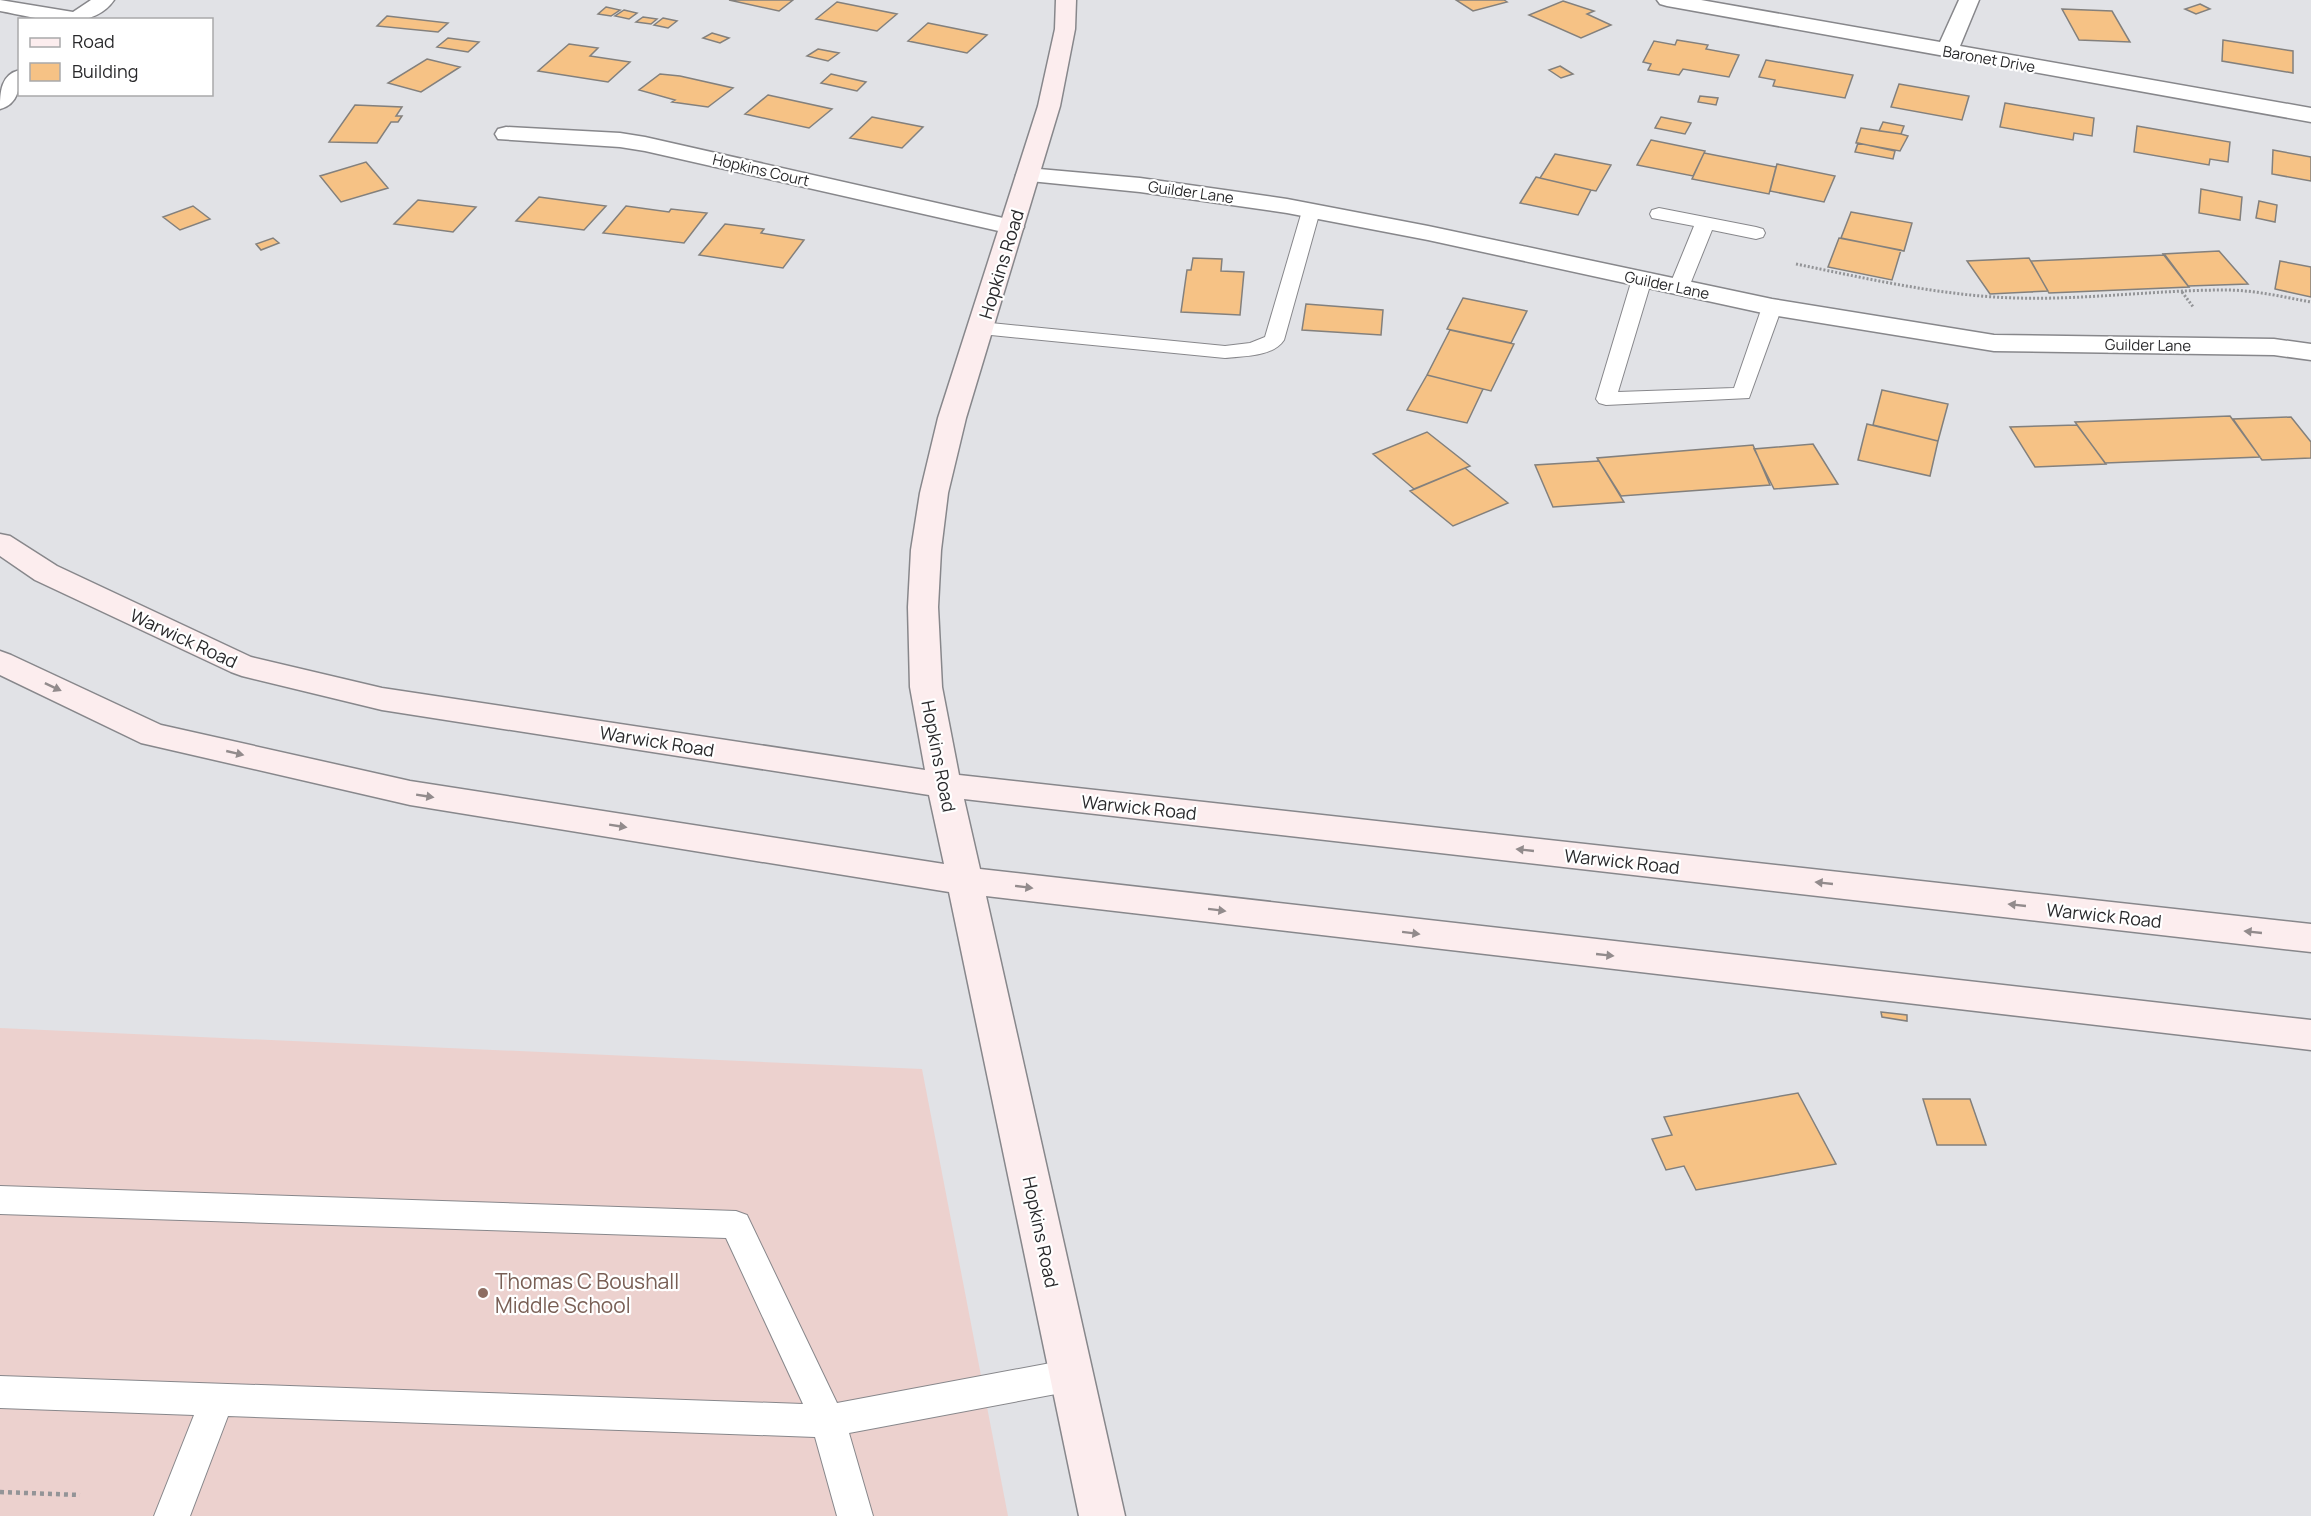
<svg xmlns="http://www.w3.org/2000/svg" width="2311" height="1516" viewBox="0 0 2311 1516" font-family="Manrope,sans-serif">
<style>
.education{fill:#ecd1ce}
.building{fill:#f6c285;stroke:#83807d;stroke-width:1.5}
.lines{fill:none;stroke-linecap:round;stroke-linejoin:round}
.service-casing{stroke:#87878b;stroke-width:2}
.minor-casing{stroke:#87878b;stroke-width:3}
.secondary-casing{stroke:#87878b;stroke-width:3}
.path-far1{stroke:#939497;stroke-width:3;stroke-dasharray:2 2;stroke-linecap:butt}
.path{stroke:#939497;stroke-width:4.5;stroke-dasharray:4 4;stroke-linecap:butt}
.service{fill:#fff;fill-rule:evenodd}
.minor{fill:#fff;fill-rule:evenodd}
.secondary{fill:#fcedee;fill-rule:evenodd}
.oneway{fill:#928b8c}
.education-dot{fill:#8d6e63;stroke:#fff;stroke-width:2}
.labels{text-anchor:middle;dominant-baseline:central;stroke-width:4.5;stroke-linejoin:round;paint-order:stroke}
.far-street-label{font-size:15px;fill:#29292b;stroke:#fff}
.street-label{font-size:18px;fill:#29292b;stroke:#fff}
.near-education-label{font-size:21px;fill:#785e54;stroke:#fff;text-anchor:start}
</style>
<rect width="100%" height="100%" fill="#e1e2e6"/>
<path class="education" d="M0,1028L922,1069L1008,1516H0Z"/>
<path class="building" d="M729,0H793L779,11Z
M1456,0H1504L1507,2L1473,11Z
M1563,1L1594,11L1587,14L1611,25L1581,38L1529,15Z
M837,2L897,14L877,31L816,19Z
M2200,4L2210,9L2196,14L2185,9Z
M606,7L620,10L611,16L598,14Z
M2062,9L2112,11L2130,42L2079,40Z
M624,10L637,13L629,19L615,16Z
M387,16L448,23L438,32L377,26Z
M643,17L657,19L651,24L636,22Z
M663,18L677,21L668,28L654,25Z
M928,23L987,35L967,53L908,41Z
M712,33L729,38L720,43L703,38Z
M448,38L479,42L468,52L437,47Z
M1677,40L1708,45L1706,49L1739,55L1729,77L1683,69L1679,75L1648,70L1651,64L1643,62L1654,41L1675,45Z
M2223,40L2293,51V73L2222,61Z
M569,44L598,48L590,56L630,62L608,82L538,71Z
M818,49L839,53L828,61L807,56Z
M427,59L460,67L421,92L388,83Z
M1766,60L1853,75L1845,98L1773,86L1775,80L1759,77Z
M1560,66L1573,74L1561,78L1549,70Z
M660,74L680,76L733,88L708,107L672,102L675,100L639,90Z
M831,74L866,82L857,91L821,83Z
M1899,84L1969,96L1962,120L1891,107Z
M768,95L832,109L809,128L745,114Z
M1700,96L1718,98L1716,105L1698,102Z
M2005,103L2094,118L2092,136L2074,133L2073,140L2000,127Z
M355,105L402,107L396,116H402L398,122H391L377,143L329,142Z
M872,117L923,127L902,148L850,138Z
M1661,117L1691,123L1685,134L1655,128Z
M1883,122L1904,126L1901,134L1879,131Z
M2137,126L2230,142L2228,162L2210,159L2209,165L2134,152Z
M1861,128L1901,134L1908,136L1900,151L1856,143Z
M1651,140L1705,151L1693,176L1637,165Z
M1858,143L1895,151L1893,159L1855,152Z
M2273,150L2311,157V181L2272,174Z
M1704,153L1776,167L1769,194L1692,179Z
M1555,154L1611,165L1596,191L1591,190L1540,178Z
M366,162L388,188L341,202L320,176Z
M1777,164L1835,176L1824,202L1770,191Z
M1536,177L1540,178L1591,190L1578,215L1520,203Z
M2201,189L2242,197L2240,220L2199,213Z
M539,197L606,206L584,230L516,221Z
M418,200L476,207L453,232L394,224Z
M2259,201L2277,205L2275,222L2256,218Z
M193,206L210,219L180,230L163,217Z
M626,206L669,212L671,209L707,213L684,243L603,233Z
M1851,212L1912,223L1904,251L1841,238Z
M725,224L764,229L761,233L804,240L783,268L699,255Z
M273,238L279,243L261,250L256,244Z
M1839,238L1901,250L1892,280L1828,267Z
M2219,251L2248,284L2188,286L2163,254Z
M2165,255L2189,287L2049,293L2031,261Z
M1193,258L1222,259L1221,271L1244,272L1240,315L1181,312L1187,270H1191Z
M2029,258L2048,291L1990,294L1967,261Z
M2280,261L2311,267V297L2275,289Z
M1463,298L1527,311L1511,343L1447,329Z
M1306,304L1383,310L1381,335L1302,330Z
M1450,330L1514,344L1491,391L1427,375Z
M1427,375L1483,389L1467,423L1407,410Z
M1882,390L1948,404L1938,441L1873,425Z
M2230,416L2260,457L2105,463L2075,422Z
M2291,417L2311,442V458L2262,460L2233,419Z
M1867,424L1938,441L1930,476L1858,460Z
M2077,425L2106,464L2035,467L2010,427Z
M1427,432L1470,466L1414,489L1373,454Z
M1813,444L1838,484L1774,489L1754,449Z
M1753,445L1770,485L1621,496L1597,458Z
M1599,461L1624,502L1553,507L1535,465Z
M1465,468L1508,503L1453,526L1410,491Z
M1881,1012L1907,1015V1021L1882,1017Z
M1798,1093L1836,1164L1696,1190L1684,1166L1666,1170L1652,1139L1672,1135L1664,1117Z
M1923,1099H1970L1986,1145H1937Z"/>
<g class="lines">
<g class="service-casing">
<path id="service" d="M1311,205L1318,207L1320,211L1284,340C1273,357 1243,356 1225,358L981,334L974,332L971,328L974,324L981,322L1225,346L1250,343L1265,337L1302,211L1304,207Z
M1659,208L1756,227L1763,229L1765,233L1763,237L1756,239L1712,230L1689,287L1686,291H1672L1669,287L1694,226L1652,218L1650,214L1652,210Z
M1642,273L1649,275L1652,279L1618,392L1734,388L1762,307L1765,303H1779L1782,307L1749,398L1606,405L1599,403L1596,399L1632,279L1635,275Z
M0,1186L736,1211L747,1215L837,1403L1072,1359L1084,1364L1089,1375L1084,1386L1072,1391L849,1433L873,1516H837L815,1437L228,1416L190,1516H154L194,1415L0,1408V1376L803,1404L726,1238L0,1214Z"/>
</g>
<g class="minor-casing">
<path id="minor" d="M0,0L73,12L91,0H114C90,35 34,17 0,11Z
M1657,0H1701L1940,42L1959,0H1979L1960,46L2311,108V122L1667,6L1660,4Z
M20,70C20,86 19,104 0,109C0,92 1,74 20,70Z
M506,127L620,133L645,137L1012,220L1021,222L1024,227L1021,232L1012,234L645,151L620,147L498,139L495,134L498,129Z
M1028,168L1140,178L1287,199L1428,226L1772,299L1994,335L2274,339L2311,344V360L2274,355L1994,351L1772,315L1428,240L1287,213L1140,192L1020,180L1016,175L1020,170Z"/>
</g>
<g class="secondary-casing">
<path id="secondary" d="M1056,0H1076L1075,29L1060,106L966,418L948,493L941,550L938,607L942,687L959,775L2311,924V952L964,799L980,869L2311,1020V1050L986,896L1125,1516H1079L949,892L410,805L141,743L0,675V651L11,655L161,725L410,781L944,864L929,795L382,710L242,676L231,672L35,580L0,556V534L10,536L57,566L251,657L382,688L925,770L910,687L908,607L911,550L920,493L938,418L1038,106L1055,29Z"/>
</g>
<path class="path-far1" d="M1796,264C1869,279 1942,296 2016,298C2086,300 2156,290 2225,290C2255,290 2283,297 2311,302
M2182,292L2194,308"/>
<path class="path" d="M0,1492L80,1495"/>
<use href="#service" class="service"/>
<use href="#minor" class="minor"/>
<use href="#secondary" class="secondary"/>
</g>
<defs><path id="oneway-solid" d="M-6-.8H1V-3.2L6.5 0L1 3.2V.8H-6Z" transform="scale(1.5)"/></defs>
<g class="oneway">
<use href="#oneway-solid" transform="translate(53 687) rotate(25)"/>
<use href="#oneway-solid" transform="translate(235 753) rotate(13)"/>
<use href="#oneway-solid" transform="translate(425 796) rotate(9)"/>
<use href="#oneway-solid" transform="translate(618 826) rotate(9)"/>
<use href="#oneway-solid" transform="translate(1525 850) rotate(-174)"/>
<use href="#oneway-solid" transform="translate(1824 883) rotate(-174)"/>
<use href="#oneway-solid" transform="translate(1024 887) rotate(7)"/>
<use href="#oneway-solid" transform="translate(2017 905) rotate(-174)"/>
<use href="#oneway-solid" transform="translate(1217 910) rotate(7)"/>
<use href="#oneway-solid" transform="translate(2253 932) rotate(-174)"/>
<use href="#oneway-solid" transform="translate(1411 933) rotate(7)"/>
<use href="#oneway-solid" transform="translate(1605 955) rotate(6)"/>
</g>
<circle class="education-dot" cx="483" cy="1293" r="6"/>
<g class="labels">
<g class="far-street-label">
<text transform="translate(1989 59) rotate(10)">Baronet Drive</text>
<text transform="translate(761 170) rotate(13)">Hopkins Court</text>
<text transform="translate(1191 192) rotate(8)">Guilder Lane</text>
<text transform="translate(1667 285) rotate(12)">Guilder Lane</text>
<text transform="translate(2148 345) rotate(1)">Guilder Lane</text>
</g>
<g class="street-label">
<text transform="translate(1001 264) rotate(-73)">Hopkins Road</text>
<text transform="translate(184 638) rotate(25)">Warwick Road</text>
<text transform="translate(657 741) rotate(9)">Warwick Road</text>
<text transform="translate(939 756) rotate(79)">Hopkins Road</text>
<text transform="translate(1139 807) rotate(6)">Warwick Road</text>
<text transform="translate(1622 861) rotate(6)">Warwick Road</text>
<text transform="translate(2104 915) rotate(6)">Warwick Road</text>
<text transform="translate(1041 1232) rotate(78)">Hopkins Road</text>
</g>
<g class="near-education-label">
<text x="495" y="1281">Thomas C Boushall<tspan x="495" dy="24">Middle School</tspan></text>
</g>
</g>
<rect x="18" y="18" width="195" height="78" fill="#ffffff" stroke="#a9a9aa" stroke-width="1.5"/>
<rect x="30" y="38" width="30" height="9" fill="#fcedee" stroke="#a9a9aa" stroke-width="1.5"/>
<text x="72" y="48" font-size="18" fill="#29292b">Road</text>
<rect x="30" y="63" width="30" height="18" fill="#f6c285" stroke="#a9a9aa" stroke-width="1.5"/>
<text x="72" y="78" font-size="18" fill="#29292b">Building</text>
</svg>
